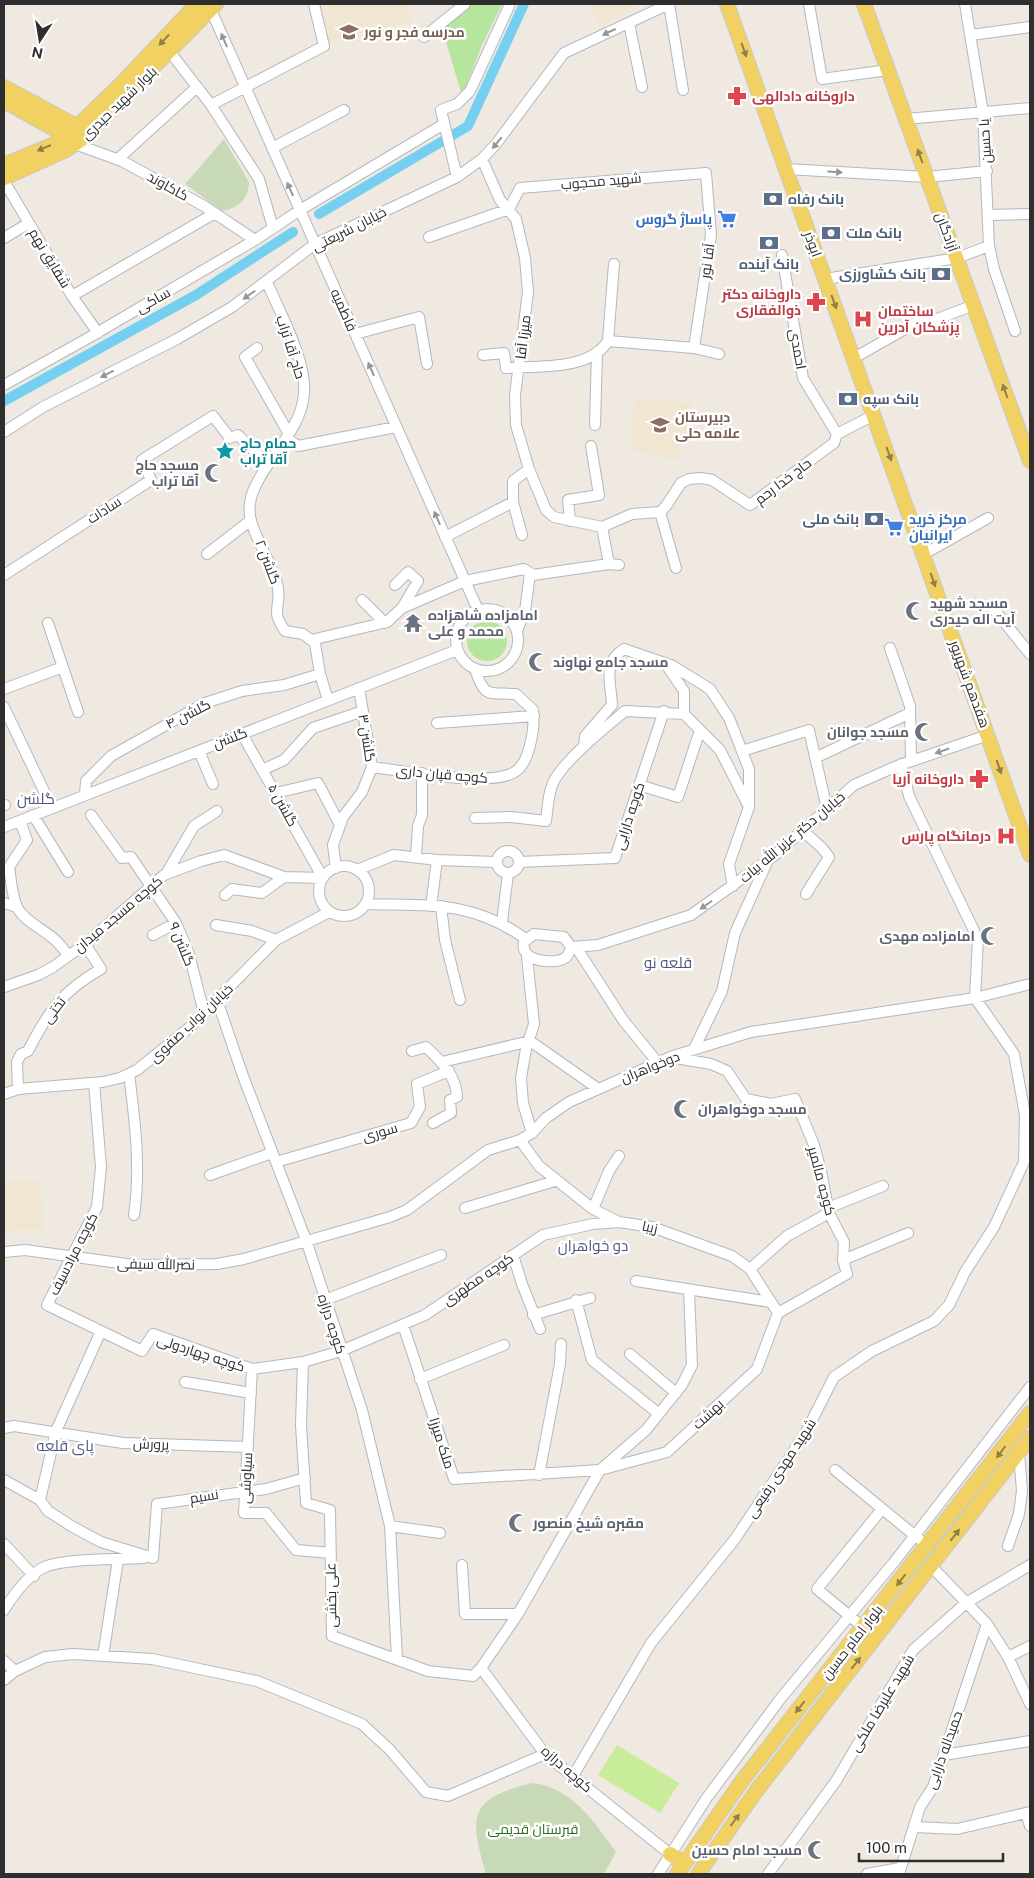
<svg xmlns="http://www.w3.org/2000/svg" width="1034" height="1878" viewBox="0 0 1034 1878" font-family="'Public Sans',Cairo,sans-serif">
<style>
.education{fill:#f0e6d1}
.green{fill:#b6e59e}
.cemetery{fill:#c8d9b8}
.pitch{fill:#c9ec9a}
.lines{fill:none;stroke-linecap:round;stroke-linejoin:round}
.canal{stroke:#75cff0;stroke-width:10}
.minor-casing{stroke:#b4b7c1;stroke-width:12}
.major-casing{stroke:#c9c9c9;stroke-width:16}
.minor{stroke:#fff;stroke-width:10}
.major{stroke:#f2d163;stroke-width:14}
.oneway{fill:#969696}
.oneway2{fill:#908048}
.labels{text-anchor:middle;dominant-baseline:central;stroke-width:5;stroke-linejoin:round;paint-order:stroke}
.education-label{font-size:14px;font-weight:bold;fill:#785e54;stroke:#fff;text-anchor:start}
.health-label{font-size:14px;font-weight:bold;fill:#be3a42;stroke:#fff;text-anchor:end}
.street-label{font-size:14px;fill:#2e2e2e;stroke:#fff}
.service-label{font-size:14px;font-weight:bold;fill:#4e5e75;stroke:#fff;text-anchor:start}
.shop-label{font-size:14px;font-weight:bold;fill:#366cbe;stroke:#fff;text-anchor:end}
.culture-label{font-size:14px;font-weight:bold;fill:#0d838f;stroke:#fff;text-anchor:start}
.worship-label{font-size:14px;font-weight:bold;fill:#5b616d;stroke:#fff;text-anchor:start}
.park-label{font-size:14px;fill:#2c6e1b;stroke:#fff}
.neighbourhood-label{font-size:15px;fill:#4d5680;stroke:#fff}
</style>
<rect width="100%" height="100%" fill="#efe9e1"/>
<path class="education" d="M321,4H407L412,21L329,42Z
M590,4H640L599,26Z
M634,398L694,403L678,460L631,450Z
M40,1181L43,1229L4,1231V1182Z"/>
<path class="green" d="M462,4H502L482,45L462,96L440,21Z
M467 641a20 20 0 1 1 40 0a20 20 0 1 1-40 0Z"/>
<path class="cemetery" d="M224,139L249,182C249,199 237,209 222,211L185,184Z
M532,1783C572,1787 594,1822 616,1852L604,1874H486C469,1816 468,1799 532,1783Z"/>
<path class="pitch" d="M617,1745L679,1783L660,1813L598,1775Z"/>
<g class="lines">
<path class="canal" d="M319,214L468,126L524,4
M4,401L196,295L293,232"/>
<g class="minor-casing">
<path id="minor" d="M809,4L822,79L888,70
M211,10L478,610
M629,23L642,87
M971,35L1030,27
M424,37L465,4
M170,52L211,105L259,179L273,228
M211,105L324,46L314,4
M906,119L1030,108
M75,144L122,161L204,206L255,240
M272,148L344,110
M118,159L197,87
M482,159L500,200L516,219L525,258L528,292L515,395L516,425L529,469L546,510L554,517L602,527L632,514L660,512L666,506L681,483L689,479L701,478L712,480L750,505L834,443L837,434L874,415
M786,169L927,177L987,171
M457,177L441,110L457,104L470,91L510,4
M4,181L72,296L98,333
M988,215L1030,214
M429,237L509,209L520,188L706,173L711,235L694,348
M4,238L29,223
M989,246L994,269L1015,331
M782,255L803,378L837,434
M825,279L957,258L989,246L983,113L965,4
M267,282C280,313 307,361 304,394C301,430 269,455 255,487C250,496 248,511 251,521C256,540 270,560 276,580C281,597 277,600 277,614C277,619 282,626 285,631L303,634L315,643L320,674L328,700
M72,296L215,213
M355,334L419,317L427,364
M608,341L694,348L719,354
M257,348L245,357L289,434
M483,355L504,353L506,368C537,366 589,371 608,341L614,264
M854,358L919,321L924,324L974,305
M4,385L90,337L255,240L300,210L444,124
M595,425L597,352
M4,432L43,407L177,339L232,307L315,244L457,177L482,159L496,144L564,53L669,4L683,90
M286,438L298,446L396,427
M660,512L676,568
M570,521L568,500L599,495L591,446
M602,527L609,564
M522,535L513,502V481L529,469
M445,537L513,502
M207,554L251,520
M924,554L988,518
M4,575L151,480L142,460L213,416L230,438L238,435L268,465
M395,585L408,572L418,581L402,608
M362,600L385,623
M992,607L1030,654
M456 640a31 31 0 1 1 62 0a31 31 0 1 1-62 0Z
M48,623L78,712
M517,631L525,611L530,574
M311,640L387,622L402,608L465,581L524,569L533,575L609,564L619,565
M890,648L910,706L911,761
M665,663L684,691V714
M4,689L63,667
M4,707L52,808
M437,723L534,716
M584,746L585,736L612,705C611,682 602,663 624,649L673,666L710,689L729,718L749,769V807L729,864L733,886
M199,751L213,784
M742,751L809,730L827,809
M815,758L910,713
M372,767C405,771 485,787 513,773C530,765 535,727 533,710L516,694C487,692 485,699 475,669
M262,770L284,760L313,728L363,711
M639,785L678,797L700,730
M276,793L318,783L340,825
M85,795L86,781L111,756L205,703L242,691L284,685L320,674
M4,805H5
M33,815L68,872
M91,815L122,858L131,857L176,923L189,954L204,1013
M475,818L511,817L546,821C548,807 548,791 555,779C568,757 605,728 625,711L684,714L720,750L748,805
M20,821L27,840L9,867C11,879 12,898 18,909C30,928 54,931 68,956
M4,827L457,650
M802,830L822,848L829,857L806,894
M497 862a11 11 0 1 1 22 0a11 11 0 1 1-22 0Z
M416,856L418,826L422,815V773
M519,862L615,858L664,711
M319 891a25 25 0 1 1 50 0a25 25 0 1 1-50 0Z
M336,868L333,845L343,817L362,792L372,767L359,688
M357,870L394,855L437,860L496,862
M166,874L194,826L217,811
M225,895L232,889L262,893L284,877
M4,903L17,907
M366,904C430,906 471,900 526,939
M431,906L437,860
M441,906L445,940L460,1000
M502,922L508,874
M216,925L252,931L276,940
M534,934L564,937L571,947C570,951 569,955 565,958C557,964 519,963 524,942Z
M153,935L176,923
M571,947L598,945L691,915L775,855L854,785L897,766L988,735
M576,947L623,1020L658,1063
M527,957L534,1024L526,1049L521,1078L523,1103L532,1133
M4,987L38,975L53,967L85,944L164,875L201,861L224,855L284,877L323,878L242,734
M217,1000L243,1076L306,1240L362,1410L390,1526L397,1659
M694,1049L722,991L735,933L768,860
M412,1051L426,1047C442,1062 456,1075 457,1097L450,1100L451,1113L433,1123
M670,1057L711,1064L727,1071L746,1099L771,1104L795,1099L814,1145L821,1171L829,1213L844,1242L843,1260L847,1274L778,1313
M442,1062L530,1041L597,1088
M129,1074C135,1121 141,1168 134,1215
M94,1083L101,1167L97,1207L47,1305L142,1351L153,1334L252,1369L303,1362L341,1351L425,1315L543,1235L593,1224L619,1222
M18,1089L17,1062L21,1054L28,1051C48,1012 62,991 101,969L85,944
M4,1094L18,1089L103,1082L120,1078L137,1070L189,1028L276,940L329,912
M520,1140L539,1166L593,1209L619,1222L652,1227L732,1256L750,1269L778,1313
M276,1162L411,1123L420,1107L417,1084L449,1071
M210,1175L272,1153
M465,1208L555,1181
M828,1208L883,1186
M593,1209L609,1171L619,1156
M4,1252L25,1250L134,1265L217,1264L244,1259L390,1217L407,1210L488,1150L520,1140L532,1133L546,1118L569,1102L673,1056L751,1032L975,998L1030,984
M513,1255L522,1284L540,1329
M843,1260L908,1233
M750,1269L787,1236L829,1213
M636,1281L770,1302
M325,1300L441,1255
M576,1300L592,1360L659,1414
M533,1315L590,1298
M403,1325L454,1479L600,1470L667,1452L757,1369L778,1313
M630,1354L676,1393
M303,1362L301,1425L306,1503L330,1510L332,1636L428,1671L473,1676L481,1668L518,1614L600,1470L646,1430L682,1385L692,1365L689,1290
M252,1369L244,1513H266L296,1550L331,1553
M420,1379L504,1345
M185,1382L251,1393
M4,1428L14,1426L123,1443L248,1447
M835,1470L919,1539
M539,1475L560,1364L561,1344
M4,1480L40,1500L48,1511L73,1527L101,1542L153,1558
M40,1500L56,1431L101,1331
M390,1526L440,1533
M4,1544L34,1576
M1008,1546L1019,1514L1022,1491L1019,1453
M153,1558L157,1504L266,1489L305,1478
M462,1565L465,1614H518
M931,1566L987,1624L1008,1657L1030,1704
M4,1610C14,1594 29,1573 47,1566C69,1558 119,1560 144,1558
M863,1627L817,1589L882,1509
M103,1656L118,1560
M1008,1657L1030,1646
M4,1661L15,1671
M481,1668L545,1754L670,1854
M4,1680L15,1671L45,1657L73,1654L152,1659L257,1681L362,1724L390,1750L426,1792L448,1796L545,1754
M944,1755L1030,1741
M573,1776L651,1643L735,1539L805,1434L834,1377L872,1351L934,1321L949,1305L965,1272L994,1227L1024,1162L1025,1115L1014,1054L975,998L978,939L909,796L901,764
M1026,1813L1030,1826
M915,1827L957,1829L1030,1812
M658,1874L706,1799L781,1698L895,1561L1030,1387
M768,1874L836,1781L913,1650L966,1603L1030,1565
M867,1874L900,1868
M899,1874L920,1807L933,1787L987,1624"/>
</g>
<g class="major-casing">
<path id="major" d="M727,4L1030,855
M864,4L1030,461
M4,87L84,130
M4,101L67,136L72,141
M4,165L50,146L67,136L118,87L197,4
M4,178L66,150L82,139L216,4
M670,1854L684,1863
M677,1874L742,1781L1030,1413
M698,1874L757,1790L1030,1438"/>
</g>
<use href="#minor" class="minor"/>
<use href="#major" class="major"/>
</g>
<defs><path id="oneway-solid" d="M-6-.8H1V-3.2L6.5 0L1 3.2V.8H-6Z" transform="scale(1.25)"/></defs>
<g class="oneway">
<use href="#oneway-solid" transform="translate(609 32) rotate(155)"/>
<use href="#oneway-solid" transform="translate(224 40) rotate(-114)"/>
<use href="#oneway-solid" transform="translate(497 143) rotate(129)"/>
<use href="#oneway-solid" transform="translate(835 172) rotate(3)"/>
<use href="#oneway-solid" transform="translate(290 189) rotate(-114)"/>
<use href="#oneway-solid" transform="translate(249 295) rotate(145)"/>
<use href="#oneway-solid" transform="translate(371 369) rotate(-114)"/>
<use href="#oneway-solid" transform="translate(107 374) rotate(153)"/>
<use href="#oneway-solid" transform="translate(437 518) rotate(-114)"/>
<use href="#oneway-solid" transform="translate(942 751) rotate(161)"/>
<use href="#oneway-solid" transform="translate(706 905) rotate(145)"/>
</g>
<g class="oneway2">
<use href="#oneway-solid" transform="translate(164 40) rotate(133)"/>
<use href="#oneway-solid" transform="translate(744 50) rotate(70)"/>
<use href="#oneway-solid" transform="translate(44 148) rotate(157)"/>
<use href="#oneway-solid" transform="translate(920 156) rotate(-110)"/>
<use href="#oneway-solid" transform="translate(834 302) rotate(70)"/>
<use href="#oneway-solid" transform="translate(1005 391) rotate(-110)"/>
<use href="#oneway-solid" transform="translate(889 454) rotate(70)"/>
<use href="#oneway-solid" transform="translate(933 580) rotate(71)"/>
<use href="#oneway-solid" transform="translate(999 767) rotate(71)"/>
<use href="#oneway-solid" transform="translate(1001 1452) rotate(127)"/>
<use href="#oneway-solid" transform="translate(955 1535) rotate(-52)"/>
<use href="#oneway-solid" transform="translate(901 1580) rotate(128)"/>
<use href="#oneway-solid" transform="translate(856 1663) rotate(-52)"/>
<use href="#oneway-solid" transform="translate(800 1707) rotate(128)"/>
<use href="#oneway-solid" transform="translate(735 1820) rotate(-54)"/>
</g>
<defs>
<g id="school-bare" transform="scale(1.5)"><path d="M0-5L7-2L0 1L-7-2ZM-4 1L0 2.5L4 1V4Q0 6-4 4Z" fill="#8d6e63" stroke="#fff" stroke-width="2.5" paint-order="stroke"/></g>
<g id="pharmacy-bare" transform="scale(1.5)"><path d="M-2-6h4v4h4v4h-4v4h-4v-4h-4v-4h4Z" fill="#e0444e" stroke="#fff" stroke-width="2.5" paint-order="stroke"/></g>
<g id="bank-bare" transform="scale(1.5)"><path d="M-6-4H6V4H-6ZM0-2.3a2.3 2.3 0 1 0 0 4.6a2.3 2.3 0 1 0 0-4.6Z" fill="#5c6f8a" stroke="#fff" stroke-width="2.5" paint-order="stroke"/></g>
<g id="supermarket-bare" transform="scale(1.5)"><path d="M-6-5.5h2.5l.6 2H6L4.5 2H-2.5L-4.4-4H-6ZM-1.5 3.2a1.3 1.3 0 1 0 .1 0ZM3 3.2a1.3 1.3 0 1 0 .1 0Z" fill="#3f7fe0" stroke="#fff" stroke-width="2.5" paint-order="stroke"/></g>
<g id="hospital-bare" transform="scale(1.5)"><path d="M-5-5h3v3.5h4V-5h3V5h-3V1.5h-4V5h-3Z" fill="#e0444e" stroke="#fff" stroke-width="2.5" paint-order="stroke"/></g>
<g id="sight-bare" transform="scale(1.5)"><path d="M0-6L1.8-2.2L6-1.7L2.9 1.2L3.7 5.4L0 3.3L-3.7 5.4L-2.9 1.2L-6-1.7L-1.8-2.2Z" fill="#0f9aa8" stroke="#fff" stroke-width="2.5" paint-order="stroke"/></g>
<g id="mosque-bare" transform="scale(1.5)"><path d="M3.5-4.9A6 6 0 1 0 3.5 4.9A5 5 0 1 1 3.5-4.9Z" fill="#6b7280" stroke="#fff" stroke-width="2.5" paint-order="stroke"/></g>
<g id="temple-bare" transform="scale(1.5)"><path d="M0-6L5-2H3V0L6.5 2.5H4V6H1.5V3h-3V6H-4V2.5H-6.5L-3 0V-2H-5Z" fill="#6b7280" stroke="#fff" stroke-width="2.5" paint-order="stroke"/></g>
</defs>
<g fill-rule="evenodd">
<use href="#school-bare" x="349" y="32"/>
<use href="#pharmacy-bare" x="737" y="96"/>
<use href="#bank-bare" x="773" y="199"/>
<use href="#supermarket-bare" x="727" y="219"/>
<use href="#bank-bare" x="831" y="233"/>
<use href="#bank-bare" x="769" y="243"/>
<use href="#bank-bare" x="941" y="274"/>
<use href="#pharmacy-bare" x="816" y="302"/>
<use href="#hospital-bare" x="863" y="319"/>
<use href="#bank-bare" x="848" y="399"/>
<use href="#school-bare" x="660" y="425"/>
<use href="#sight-bare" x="225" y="451"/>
<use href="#mosque-bare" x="214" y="473"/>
<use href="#bank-bare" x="874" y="519"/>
<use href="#supermarket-bare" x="894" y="527"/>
<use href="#mosque-bare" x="915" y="611"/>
<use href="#temple-bare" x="413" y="623"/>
<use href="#mosque-bare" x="538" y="662"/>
<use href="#mosque-bare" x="924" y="732"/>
<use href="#pharmacy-bare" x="979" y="779"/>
<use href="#hospital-bare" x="1006" y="836"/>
<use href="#mosque-bare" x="990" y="936"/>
<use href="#mosque-bare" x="683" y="1109"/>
<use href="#mosque-bare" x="518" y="1523"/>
<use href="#mosque-bare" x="817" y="1850"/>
</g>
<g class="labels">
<g class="education-label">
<text x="364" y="32">مدرسه فجر و نور</text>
<text x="675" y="417">دبیرستان<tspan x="675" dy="16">علامه حلی</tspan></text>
</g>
<g class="health-label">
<text x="752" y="96" text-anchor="start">داروخانه دادالهی</text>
<text x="801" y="294">داروخانه دکتر<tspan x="801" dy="16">ذوالفقاری</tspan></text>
<text x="878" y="311" text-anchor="start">ساختمان<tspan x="878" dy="16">پزشکان آدرین</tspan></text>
<text x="964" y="779">داروخانه آریا</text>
<text x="991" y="836">درمانگاه پارس</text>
</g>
<g class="street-label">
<text transform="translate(119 103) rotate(-44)">بلوار شهید حیدری</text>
<text transform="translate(985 141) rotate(-94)">یا حسین</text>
<text transform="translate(601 181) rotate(-5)">شهید محجوب</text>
<text transform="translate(168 186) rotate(29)">کاکاوند</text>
<text transform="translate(349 229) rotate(-27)">خیابان شریعتی</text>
<text transform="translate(947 232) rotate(70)">آزادگان</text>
<text transform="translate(813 244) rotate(70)">ابوذر</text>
<text transform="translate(50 258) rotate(59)">شقایق نهم</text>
<text transform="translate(707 261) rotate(-82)">آقا نور</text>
<text transform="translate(153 300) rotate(-30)">ساکی</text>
<text transform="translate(344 310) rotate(66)">فاطمیه</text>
<text transform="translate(523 337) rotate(-83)">میرزا آقا</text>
<text transform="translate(291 347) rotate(72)">حاج آقا تراب</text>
<text transform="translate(798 349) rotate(80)">احمدی</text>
<text transform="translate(783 481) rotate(-37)">حاج خدا رحم</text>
<text transform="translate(104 510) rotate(-33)">سادات</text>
<text transform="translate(268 562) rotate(69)">گلشن ۲</text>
<text transform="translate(970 684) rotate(70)">هفدهم شهریور</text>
<text transform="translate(188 714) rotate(-27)">گلشن ۴</text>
<text transform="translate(230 738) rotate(-21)">گلشن</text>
<text transform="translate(367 738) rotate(81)">گلشن ۳</text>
<text transform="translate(442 774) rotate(5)">کوچه قپان داری</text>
<text transform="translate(283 805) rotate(61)">گلشن ۵</text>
<text transform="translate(629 816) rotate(-72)">کوچه دارابی</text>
<text transform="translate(792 837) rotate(-40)">خیابان دکتر عزیز الله بیات</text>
<text transform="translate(118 914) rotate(-40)">کوچه مسجد میدان</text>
<text transform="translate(182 944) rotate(68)">گلشن ۹</text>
<text transform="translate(54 1010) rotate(-53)">تختی</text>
<text transform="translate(191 1023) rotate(-43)">خیابان نواب صفوی</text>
<text transform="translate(650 1067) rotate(-22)">دوخواهران</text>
<text transform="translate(380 1132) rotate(-16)">سوری</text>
<text transform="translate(822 1181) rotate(75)">کوچه مالمیر</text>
<text transform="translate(650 1227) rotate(12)">زیبا</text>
<text transform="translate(73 1254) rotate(-63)">کوچه مرادسیف</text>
<text transform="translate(156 1264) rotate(1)">نصرالله سیفی</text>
<text transform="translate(478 1279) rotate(-34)">کوچه مطهری</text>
<text transform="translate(332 1324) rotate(72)">کوچه درازه</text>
<text transform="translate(201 1353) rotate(18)">کوچه چهاردولی</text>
<text transform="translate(708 1414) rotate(-43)">بهشت</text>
<text transform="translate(442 1443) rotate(72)">ملک میرزا</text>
<text transform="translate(151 1444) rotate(2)">پرورش</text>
<text transform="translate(781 1468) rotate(-57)">شهید مهدی رفیعی</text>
<text transform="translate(246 1478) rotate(-87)">سیاوشی</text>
<text transform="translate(204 1496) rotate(-9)">نسیم</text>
<text transform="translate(331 1595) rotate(-91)">علی بخشی</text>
<text transform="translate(852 1642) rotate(-52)">بلوار امام حسین</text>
<text transform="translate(882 1703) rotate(-59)">شهید علیرضا ملکی</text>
<text transform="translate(944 1750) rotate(-70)">حمیداله دارابی</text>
<text transform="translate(567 1769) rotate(41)">کوچه درازه</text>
</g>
<g class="service-label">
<text x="788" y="199">بانک رفاه</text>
<text x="846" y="233">بانک ملت</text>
<text x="769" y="264" text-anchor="middle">بانک آینده</text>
<text x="926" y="274" text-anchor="end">بانک کشاورزی</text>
<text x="863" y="399">بانک سپه</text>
<text x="859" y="519" text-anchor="end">بانک ملی</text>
</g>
<g class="shop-label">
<text x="712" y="219">پاساژ گروس</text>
<text x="909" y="519" text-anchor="start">مرکز خرید<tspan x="909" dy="16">ایرانیان</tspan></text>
</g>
<g class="culture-label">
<text x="240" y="443">حمام حاج<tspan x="240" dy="16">آقا تراب</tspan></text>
</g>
<g class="worship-label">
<text x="199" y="465" text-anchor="end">مسجد حاج<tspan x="199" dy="16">آقا تراب</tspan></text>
<text x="930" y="603">مسجد شهید<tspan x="930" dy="16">آیت اله حیدری</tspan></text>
<text x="428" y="615">امامزاده شاهزاده<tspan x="428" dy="16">محمد و علی</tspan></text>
<text x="553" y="662">مسجد جامع نهاوند</text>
<text x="909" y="732" text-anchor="end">مسجد جوانان</text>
<text x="975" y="936" text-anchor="end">امامزاده مهدی</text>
<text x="698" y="1109">مسجد دوخواهران</text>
<text x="533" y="1523">مقبره شیخ منصور</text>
<text x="802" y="1850" text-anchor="end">مسجد امام حسین</text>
</g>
<g class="park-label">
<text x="533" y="1829">قبرستان قدیمی</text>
</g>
<g class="neighbourhood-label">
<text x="36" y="798">گلشن</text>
<text x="668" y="962">قلعه نو</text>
<text x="593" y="1245">دو خواهران</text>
<text x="65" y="1445">پای قلعه</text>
</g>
</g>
<rect width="1034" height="1878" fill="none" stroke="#2e2e2e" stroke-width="10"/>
<g transform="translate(40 40) rotate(192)" stroke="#ffffff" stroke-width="4" paint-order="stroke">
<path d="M0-4L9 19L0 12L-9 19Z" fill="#2e2e2e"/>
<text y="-8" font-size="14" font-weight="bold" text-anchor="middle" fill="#2e2e2e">N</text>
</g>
<path d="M859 1853v8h144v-8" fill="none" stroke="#2e2e2e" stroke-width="2.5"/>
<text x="866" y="1853" font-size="15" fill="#2e2e2e" stroke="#ffffff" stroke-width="4" paint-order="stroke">100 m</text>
</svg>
